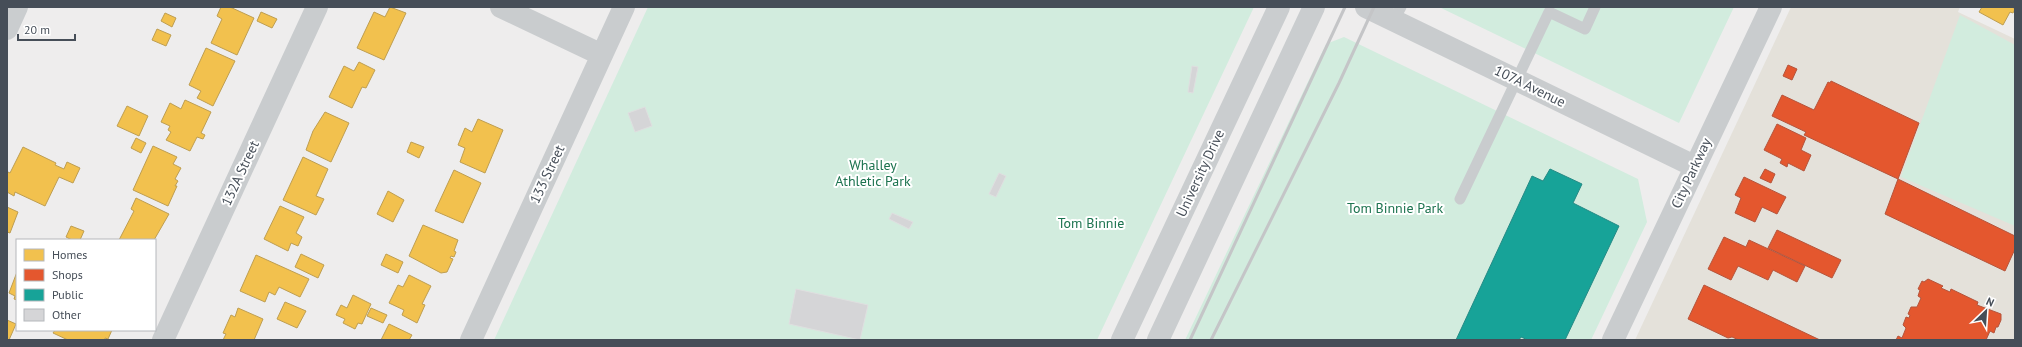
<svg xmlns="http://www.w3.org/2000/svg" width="2022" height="347" viewBox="0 0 2022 347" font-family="'PT Sans',sans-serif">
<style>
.commercial{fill:#e4e1da}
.green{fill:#d2ecde}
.homes{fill:#f2c14e;stroke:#be9e51}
.shops{fill:#e4572e;stroke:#b5543b}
.public{fill:#17a398;stroke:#258a85}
.building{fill:#d5d5d7;stroke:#dfdfe0}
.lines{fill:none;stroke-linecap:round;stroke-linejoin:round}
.service{stroke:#c9ccce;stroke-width:11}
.minor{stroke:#c9ccce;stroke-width:22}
.tertiary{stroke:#c9ccce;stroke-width:22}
.secondary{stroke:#cacdcf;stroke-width:22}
.rail{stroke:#c4c5c7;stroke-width:3}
.labels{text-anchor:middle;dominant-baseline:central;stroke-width:4;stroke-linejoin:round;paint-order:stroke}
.street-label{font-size:14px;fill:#464e58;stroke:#fff}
.park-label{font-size:14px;fill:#1c734f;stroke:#fff}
</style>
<rect width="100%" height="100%" fill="#eeeded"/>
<path class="commercial" d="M1791,7H1960L1958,12L2015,39V340H1635Z"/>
<path class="green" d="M648,7H1254L1097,340H494Z
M1439,7H1734L1679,123Z
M1960,15L2015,45V226L1901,177Z
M1344,37L1638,179L1647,222L1591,340H1185L1326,44Z"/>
<path class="homes" d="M221,7H230L254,18L237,55L211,43L222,19L217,16Z
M390,7L406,13L384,60L357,48L374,12L385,17Z
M1982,7H2012L2015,9L2013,13L2010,12L2003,25L1979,12Z
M261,12L277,19L272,28L257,21Z
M165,13L176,18L172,27L161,21Z
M157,29L171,35L166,46L152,40Z
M206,48L235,61L213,106L197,98L201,91L189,85Z
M359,62L375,70L366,88L362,87L352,108L329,97L344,66L354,71Z
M185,100L211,112L201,133L205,135L203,139L197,137L190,151L166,140L171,132L168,130L170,126L161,122L170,103L181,109Z
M127,106L148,116L139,136L117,126Z
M325,112L349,123L331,162L306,150L313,131Z
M478,119L503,130L485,173L460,162L465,148L458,145L465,128L472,132Z
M136,138L146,143L141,153L131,148Z
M411,142L424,147L419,158L407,152Z
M153,146L177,157L173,164L181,168L175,179L178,181L175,186H177L168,206L133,190Z
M23,147L56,163L55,165L64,169L67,162L80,168L73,183L59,177L45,206L15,192L14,196L7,192V175L8,172L10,173Z
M303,157L328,169L316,196L324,199L316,215L283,200Z
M454,170L481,183L463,223L435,211Z
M388,191L404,200L393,222L377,214Z
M136,198L169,214L154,240H119L134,211L131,209Z
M280,206L304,217L296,233L302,237L298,246L291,243L288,251L264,239Z
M7,207L18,212L10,233L7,232Z
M423,225L458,240L454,251L456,252L454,257L451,256L450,258L453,259L447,272L441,273L409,256Z
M71,226L84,231L80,240H72L66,237Z
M301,254L324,265L318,278L295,267Z
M386,254L403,262L398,273L381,265Z
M256,255L309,279L300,297L279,287L275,295L269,292L265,302L240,291Z
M17,272V300L14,299L15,296L9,293Z
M409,275L431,286L422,304L425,305L417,323L402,315L404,310L389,303L398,285L403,287Z
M353,295L371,304L362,324L358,323L355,329L343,323L345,319L336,315L341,305L347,308Z
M285,302L306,311L297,328L277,319Z
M238,308L263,319L254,340H223L226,334L223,333L231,315L235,317Z
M371,308L387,315L383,323L367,316Z
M7,320L16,324L9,340H7Z
M389,324L412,335L409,340H381Z
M55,330H112L108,339L105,338V340H68L53,333Z"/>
<path class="shops" d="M1788,65L1797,69L1792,80L1783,76Z
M1831,81L1919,123L1898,179L1804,135L1806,132L1772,116L1782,95L1814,110L1828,82L1830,83Z
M1777,124L1806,138L1801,150L1811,155L1804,171L1788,163L1787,167L1780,163L1782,159L1764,150Z
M1765,169L1775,174L1771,183L1760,178Z
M1744,177L1786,197L1777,214L1762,207L1755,222L1735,213L1741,198L1735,195Z
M1898,179L2015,236V249L2005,271L1885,214Z
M1777,230L1841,260L1832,278L1768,248Z
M1724,237L1746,247L1749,240L1805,266L1797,282L1773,270L1768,280L1738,266L1731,280L1708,269Z
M1928,279L1943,286L1941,288L1950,292L1951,289L1978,302L1977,305L2001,314V320L1998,327H1996L1994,333L1990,331L1986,340H1896L1898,336L1902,338L1906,328L1903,325L1906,317L1909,318L1910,315L1908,314L1911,307H1917L1921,298L1918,296L1920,290L1918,289L1922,281L1924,282Z
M1704,285L1820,340H1739L1732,337L1728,338L1688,319Z"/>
<path class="public" d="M1550,169L1582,184L1573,203L1619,226L1565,340H1528L1521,337L1519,340H1456L1532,176L1543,181Z"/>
<path class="building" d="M1192,66L1198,67L1193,93L1188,92Z
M645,107L652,126L635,132L628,113Z
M999,173L1006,176L996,197L989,194Z
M892,213L913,222L909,229L889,219Z
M796,289L868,305L860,340L789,324Z"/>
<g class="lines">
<path class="service" d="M1394,20L1401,7
M1460,199L1549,12L1585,29L1595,7"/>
<path class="minor" d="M501,7L602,55
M163,340L317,7
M471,340L624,7"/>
<path class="tertiary" d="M1366,7L1694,166
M1613,340L1771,7"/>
<path class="secondary" d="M7,29L17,7
M1122,340L1279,7
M1158,340L1314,7"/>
<path class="rail" d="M1190,340L1345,7
M1211,340L1339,83L1374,7"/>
</g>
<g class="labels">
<g class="street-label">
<text transform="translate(1530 86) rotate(26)">107A Avenue</text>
<text transform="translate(240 173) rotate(-65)">132A Street</text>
<text transform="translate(1200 173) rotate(-65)">University Drive</text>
<text transform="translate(1691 173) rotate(-65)">City Parkway</text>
<text transform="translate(547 174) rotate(-65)">133 Street</text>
</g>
<g class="park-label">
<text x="873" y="165">Whalley<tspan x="873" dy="16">Athletic Park</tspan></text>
<text x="1395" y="208">Tom Binnie Park</text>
<text x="1091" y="223">Tom Binnie</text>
</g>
</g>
<rect width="2022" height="347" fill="none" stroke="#464e58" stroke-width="16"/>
<rect x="16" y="239" width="140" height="92" fill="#ffffff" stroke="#b5b8bc"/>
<rect x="24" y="249" width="20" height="12" fill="#f2c14e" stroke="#b5b8bc"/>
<text x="52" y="259" font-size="12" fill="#464e58">Homes</text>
<rect x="24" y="269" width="20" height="12" fill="#e4572e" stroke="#b5b8bc"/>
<text x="52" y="279" font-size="12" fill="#464e58">Shops</text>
<rect x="24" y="289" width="20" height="12" fill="#17a398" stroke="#b5b8bc"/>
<text x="52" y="299" font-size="12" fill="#464e58">Public</text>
<rect x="24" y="309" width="20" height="12" fill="#d5d5d7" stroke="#b5b8bc"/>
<text x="52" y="319" font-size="12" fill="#464e58">Other</text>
<g transform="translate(1986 311) rotate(25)" stroke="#ffffff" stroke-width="3" paint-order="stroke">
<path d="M0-3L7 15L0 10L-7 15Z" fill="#464e58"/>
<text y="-6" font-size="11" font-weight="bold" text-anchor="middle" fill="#464e58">N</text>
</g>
<path d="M18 34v6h57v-6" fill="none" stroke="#464e58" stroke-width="2"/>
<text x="24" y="34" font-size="12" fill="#464e58" stroke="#ffffff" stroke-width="3" paint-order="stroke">20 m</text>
</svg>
